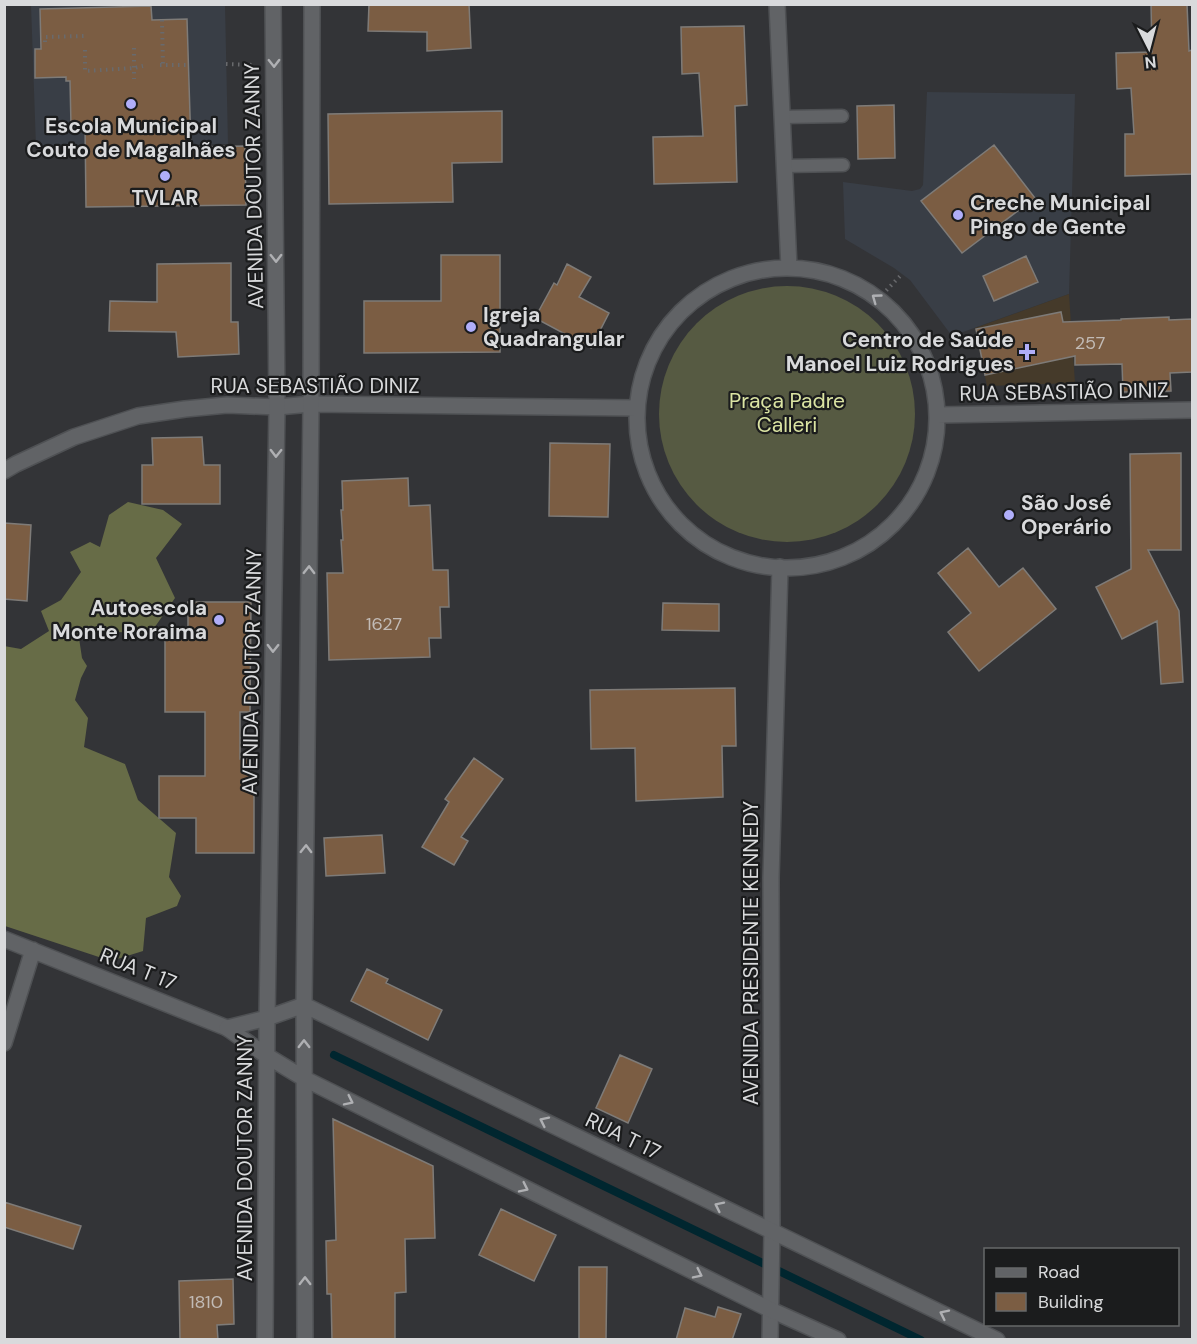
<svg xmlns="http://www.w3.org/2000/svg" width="1197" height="1344" viewBox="0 0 1197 1344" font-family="'DM Sans',sans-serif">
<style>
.built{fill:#393e46}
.medical{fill:#453a2a}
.green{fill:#565a42}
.forest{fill:#676c47}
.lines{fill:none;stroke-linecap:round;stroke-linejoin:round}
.stream{stroke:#00262f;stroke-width:8}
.building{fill:#7b5d43;stroke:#7e7b78;stroke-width:1.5}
.service-casing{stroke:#4f5154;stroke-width:15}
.minor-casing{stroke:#4f5154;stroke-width:18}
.tertiary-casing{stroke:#4f5154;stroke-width:18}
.path{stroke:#696a6d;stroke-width:4;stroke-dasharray:1.5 4.5;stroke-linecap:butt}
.service{stroke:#616366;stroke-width:12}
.minor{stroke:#616366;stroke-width:15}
.tertiary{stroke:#616366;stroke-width:15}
.oneway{stroke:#afb0b3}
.poi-dot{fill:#b0aefa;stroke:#1b1c1d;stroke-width:2}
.labels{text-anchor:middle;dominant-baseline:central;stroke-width:4.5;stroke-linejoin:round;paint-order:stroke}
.number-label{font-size:18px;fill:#c2bbb6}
.poi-label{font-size:21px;font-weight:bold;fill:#d9dadc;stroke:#1b1c1d;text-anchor:start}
.street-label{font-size:21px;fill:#d9dadc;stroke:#1b1c1d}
.park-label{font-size:21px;fill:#dbe4a3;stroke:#1b1c1d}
</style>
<rect width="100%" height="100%" fill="#333437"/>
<path class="built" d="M31,5H225L228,144L36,147Z
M927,92L1075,94L1069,294L952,336L910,280L894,268L845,239L843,182L912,191L920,189L923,185Z"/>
<path class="medical" d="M1069,294L1075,383L987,386L975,328Z"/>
<path class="green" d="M659 414a128 128 0 1 1 256 0a128 128 0 1 1-256 0Z"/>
<path class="forest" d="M128,502L163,510L182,524L156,558L175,598L150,634L86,630L79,638L82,658L87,666L81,678L75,700L88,718L84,747L125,764L138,800L176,833L169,877L181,896L177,906L146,918L143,951L111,961L5,926L4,646L21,649L49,631L41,611L61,600L81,572L70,552L90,542L100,547L109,515Z"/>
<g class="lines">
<path class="stream" d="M334,1055L921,1340"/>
</g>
<path class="building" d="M369,4H469L471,48L427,51V32L368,31Z
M1151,4H1187L1189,51L1192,50V174L1125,176V134H1134L1131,88L1117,89L1116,53L1152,52Z
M151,6L152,20L187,19L191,147L245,146L246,205L86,207L85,125L71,126L70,81H66V77L35,78V49H41L40,9Z
M744,26L747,105L735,106L737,182L654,184L653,137L703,136L699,73L682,74L681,27Z
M894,105L895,158L858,159L857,106Z
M502,111V162L452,163L453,202L329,204L328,114Z
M994,145L1035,198L962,253L921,201Z
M441,255H500V352L364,353V301H441Z
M1026,256L1038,282L994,301L983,276Z
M231,263V322H238L239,354L178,357L176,332L109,331L110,301L157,302V264Z
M567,264L591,277L579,297L609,313L591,348L535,318L554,283L557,285Z
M1061,312L1063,322L1121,320V319L1169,317V320L1192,319V372L1170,373L1171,391L1123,392L1122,364L1075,365V356L985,375L976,329Z
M202,437L204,465H220V504H142V465H153L152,438Z
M550,443L610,444L608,517L549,516Z
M1181,453V550H1148L1179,611L1183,682L1161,684L1157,621L1122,639L1096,587L1131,569L1130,454Z
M408,478L409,506L430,505L433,570H448L449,607H440L441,638H429L430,657L329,660L327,573H343L341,540H343L341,510H343L342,481Z
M4,523L31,525L27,601L4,599Z
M968,548L999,587L1023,568L1056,609L979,671L948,632L971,613L938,573Z
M188,602H251L250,712H240V759H250V775L254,776V853H196V818H159V776H205V712H165V639H188Z
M663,603L719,604V631L662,630Z
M735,688L736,746H722L723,797L636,801L635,748L591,749L590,690Z
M474,758L503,779L461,837L468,841L454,865L422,847L449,802L445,799Z
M382,835L385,873L326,876L324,838Z
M367,969L388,979L386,983L442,1010L428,1040L351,1001Z
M620,1055L652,1069L628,1123L596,1108Z
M333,1119L433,1166L435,1238L405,1239L406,1292L395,1293V1340H332L331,1294H327L326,1241L336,1240Z
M4,1202L81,1226L73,1249L4,1227Z
M501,1209L556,1235L534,1281L479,1255Z
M579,1267H607L606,1340H579Z
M233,1279L234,1324L217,1325L218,1340H180L179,1281Z
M718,1307L741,1314L732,1340H676L685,1308L715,1317Z"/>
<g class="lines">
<g class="service-casing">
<path id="service" d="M783,117L842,116
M785,166L843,165"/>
</g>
<g class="minor-casing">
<path id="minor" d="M777,4L789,268
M637 418a150 150 0 1 1 300 0a150 150 0 1 1-300 0Z
M937,415L1192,410
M4,471L16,464L74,437L138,416L185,409L227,405L277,407L311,404L637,408
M4,939L227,1028
M4,1043L33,950
M770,1340L772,1231L771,878L780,567"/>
</g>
<g class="tertiary-casing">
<path id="tertiary" d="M227,1028L267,1018L304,1005L997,1340
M227,1028L267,1056L305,1079L771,1310L838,1340
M265,1340L267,1018L277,407L273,4
M305,1340L304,1005L311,404L312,4"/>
</g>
<path class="path" d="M162,20L163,65
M45,42V37L84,36V40
M134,48V79
M85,50V71L134,68L143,66
M226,64L255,65
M160,65H189
M878,299L902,274"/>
<use href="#service" class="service"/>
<use href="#minor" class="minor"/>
<use href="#tertiary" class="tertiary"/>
</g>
<defs><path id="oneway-chevron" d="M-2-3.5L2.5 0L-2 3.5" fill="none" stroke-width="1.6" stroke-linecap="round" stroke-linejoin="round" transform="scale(1.5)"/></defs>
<g class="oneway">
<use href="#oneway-chevron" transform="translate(274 63) rotate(89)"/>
<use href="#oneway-chevron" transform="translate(276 258) rotate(89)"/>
<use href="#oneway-chevron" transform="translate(876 298) rotate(-144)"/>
<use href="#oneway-chevron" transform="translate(276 453) rotate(91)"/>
<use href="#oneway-chevron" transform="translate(309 570) rotate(-89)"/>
<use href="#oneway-chevron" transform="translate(273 648) rotate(91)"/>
<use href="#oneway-chevron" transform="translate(306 849) rotate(-89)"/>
<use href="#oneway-chevron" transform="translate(304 1044) rotate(-90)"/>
<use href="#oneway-chevron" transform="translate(349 1101) rotate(26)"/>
<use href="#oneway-chevron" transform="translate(544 1121) rotate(-154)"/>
<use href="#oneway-chevron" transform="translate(524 1188) rotate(26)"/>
<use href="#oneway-chevron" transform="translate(719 1206) rotate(-154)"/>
<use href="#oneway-chevron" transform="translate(698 1274) rotate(26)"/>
<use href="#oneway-chevron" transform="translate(305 1281) rotate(-90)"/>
<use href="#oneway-chevron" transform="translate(944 1314) rotate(-154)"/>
</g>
<g class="poi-dot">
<circle cx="131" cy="104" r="6"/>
<circle cx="165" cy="176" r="6"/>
<circle cx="958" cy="215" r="6"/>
<circle cx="471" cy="327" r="6"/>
<path d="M1024 343h6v6h6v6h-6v6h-6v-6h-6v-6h6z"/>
<circle cx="1009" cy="515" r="6"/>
<circle cx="219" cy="620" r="6"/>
</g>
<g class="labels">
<g class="number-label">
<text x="1090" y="343">257</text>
<text x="384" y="624">1627</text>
<text x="206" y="1302">1810</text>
</g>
<g class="poi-label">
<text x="131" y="126" text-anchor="middle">Escola Municipal<tspan x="131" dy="24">Couto de Magalhães</tspan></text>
<text x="165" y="198" text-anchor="middle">TVLAR</text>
<text x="970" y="203">Creche Municipal<tspan x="970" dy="24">Pingo de Gente</tspan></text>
<text x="483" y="315">Igreja<tspan x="483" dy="24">Quadrangular</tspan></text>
<text x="1014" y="340" text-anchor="end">Centro de Saúde<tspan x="1014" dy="24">Manoel Luiz Rodrigues</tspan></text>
<text x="1021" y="503">São José<tspan x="1021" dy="24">Operário</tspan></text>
<text x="207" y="608" text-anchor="end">Autoescola<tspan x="207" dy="24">Monte Roraima</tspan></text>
</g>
<g class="street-label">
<text transform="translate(254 186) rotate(-91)">AVENIDA DOUTOR ZANNY</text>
<text x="315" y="386">RUA SEBASTIÃO DINIZ</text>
<text transform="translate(1064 392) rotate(-1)">RUA SEBASTIÃO DINIZ</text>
<text transform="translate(252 672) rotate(-89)">AVENIDA DOUTOR ZANNY</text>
<text transform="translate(751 953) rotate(-90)">AVENIDA PRESIDENTE KENNEDY</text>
<text transform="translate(138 969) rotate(22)">RUA T 17</text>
<text transform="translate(623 1136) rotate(26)">RUA T 17</text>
<text transform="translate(245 1158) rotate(-90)">AVENIDA DOUTOR ZANNY</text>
</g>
<g class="park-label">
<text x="787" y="401">Praça Padre<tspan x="787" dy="24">Calleri</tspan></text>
</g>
</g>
<rect width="1197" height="1344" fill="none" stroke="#d9dadc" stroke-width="12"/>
<rect x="984" y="1248" width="195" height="78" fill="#1b1c1d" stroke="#676869" stroke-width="1.5"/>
<rect x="996" y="1268" width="30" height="9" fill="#616366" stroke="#676869" stroke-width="1.5"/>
<text x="1038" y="1278" font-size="18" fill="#d9dadc">Road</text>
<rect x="996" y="1293" width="30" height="18" fill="#7b5d43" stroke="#676869" stroke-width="1.5"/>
<text x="1038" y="1308" font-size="18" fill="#d9dadc">Building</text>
<g transform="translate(1149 48) rotate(174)" stroke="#1b1c1d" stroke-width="4.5" paint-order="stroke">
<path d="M0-4.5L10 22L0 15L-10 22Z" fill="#d9dadc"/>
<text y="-9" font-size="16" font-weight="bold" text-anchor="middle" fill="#d9dadc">N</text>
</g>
</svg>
